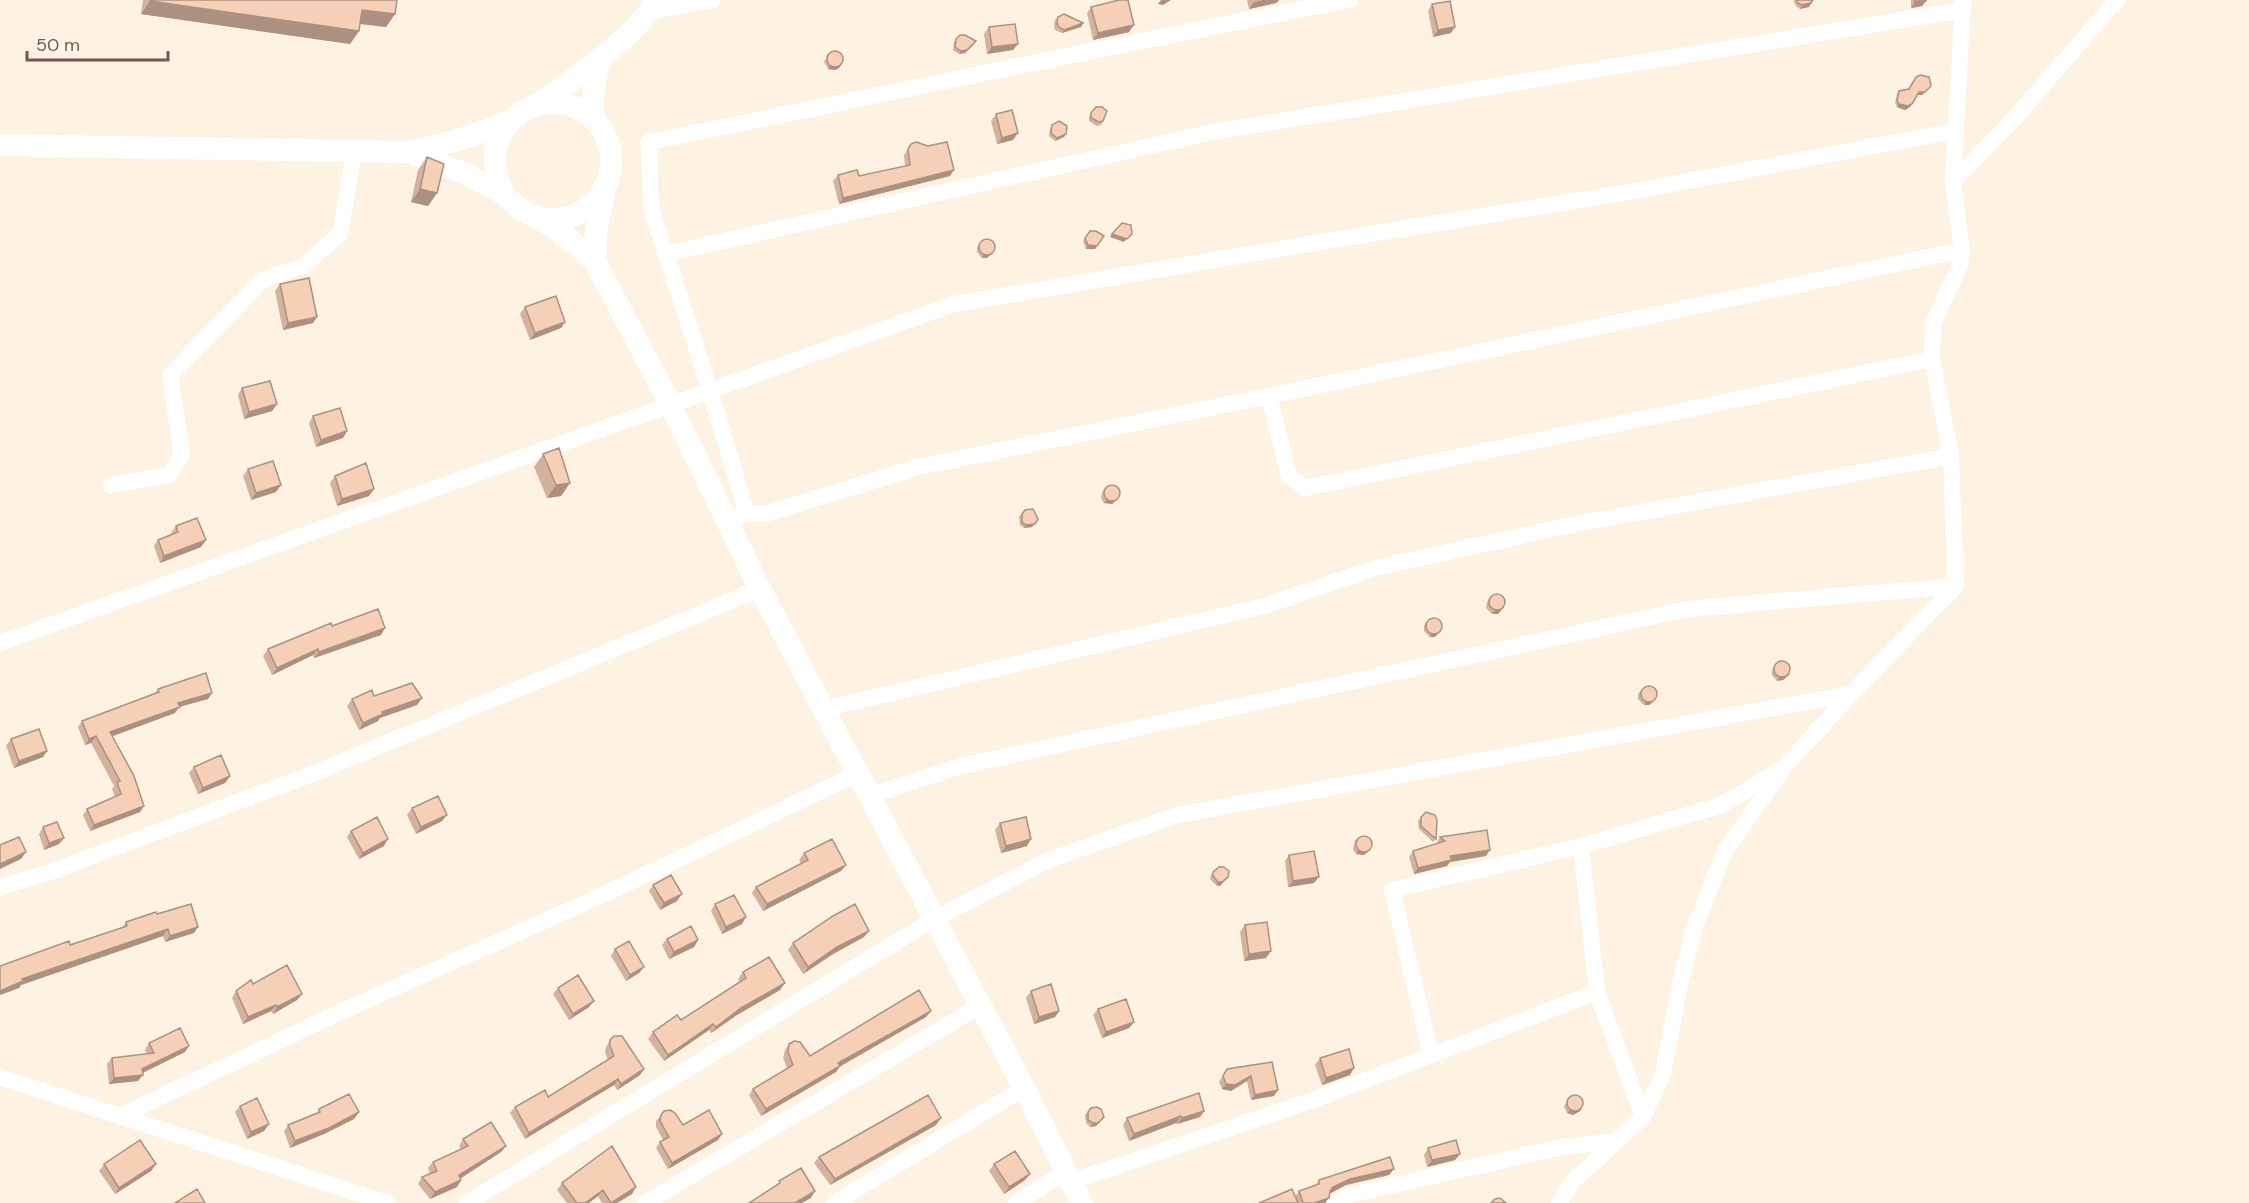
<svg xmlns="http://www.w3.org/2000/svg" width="2249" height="1203" viewBox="0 0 2249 1203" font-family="'DM Sans',sans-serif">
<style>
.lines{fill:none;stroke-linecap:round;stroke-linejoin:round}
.street{stroke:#fff;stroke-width:16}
.secondary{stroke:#fff;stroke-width:22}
.wall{fill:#d4b29d}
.shaded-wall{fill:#ac9180}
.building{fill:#f6cfb7;stroke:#ac9180;stroke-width:1.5}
</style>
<rect width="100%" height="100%" fill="#fef2e2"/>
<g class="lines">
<path class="street" d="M649,12L712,0
M1953,182L2020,112L2117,0
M665,254L1213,132L1963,10
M1269,396L1289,476L1306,488L1932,359
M111,485L170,475L182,454L170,375L264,279L303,266L340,234L354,152
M747,514L710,390L651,208L649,142C883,95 1116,44 1350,0
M728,520L747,514H765L918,467L1269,396L1962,250
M0,643L954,304L1339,239L1624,193L1955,131
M823,709L1264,606L1375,568L1570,525L1951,456
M869,796L961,766L1688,609L1956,586
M0,887L50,872L307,776L760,589
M1431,1055L1392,890L1581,846
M0,1077L387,1203
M120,1116L349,1008L605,894L857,774
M1643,1117L1663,1074L1679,989L1695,926L1725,851L1785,766L1851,694L1956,586L1951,456L1932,359L1933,323L1960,266L1962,250L1953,182L1963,1
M1070,1182L1316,1099L1597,992
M467,1203L934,919L1049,860L1177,815L1851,694
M645,1203L980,1006
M834,1203L1024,1088
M1016,1203L1065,1172
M1334,1203L1350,1195L1557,1148L1617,1141
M1559,1203L1574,1180L1643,1117L1597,992L1581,846L1722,805L1779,770"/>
<path class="secondary" d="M495 161a58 58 0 1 1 116 0a58 58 0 1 1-116 0Z
M540,103C582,73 628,43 658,0
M593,118C593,96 593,77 603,57
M0,145L406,152C443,146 474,136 508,122
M416,155L466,174L504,194
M536,217L557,230L595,261L670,404L760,589L1024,1088L1082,1203
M595,261L596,233L604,191"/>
</g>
<path class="wall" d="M143,0H397L395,14L386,27L360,24L359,31L350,44L141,14Z
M1247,0H1279L1276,3L1249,9Z
M1794,0H1813L1809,7L1800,9L1796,6L1794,2Z
M1911,0H1926L1922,6L1911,8Z
M1432,4L1451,33L1433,37L1428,11Z
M1091,7L1129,32L1093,40L1087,13Z
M1058,17L1083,23L1081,27L1062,33L1055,30L1054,24L1055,20Z
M989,27L1013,50L987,54L984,34Z
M956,39L974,45L965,53L959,54L953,50L954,42Z
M829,54L839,68L835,70L828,69L824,62Z
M1929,89L1922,95H1917L1910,107L1905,110L1897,107L1895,103L1897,95L1899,91Z
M1096,107L1103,121L1101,125L1097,126L1089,121V117Z
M996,114L1013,140L997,144L991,121Z
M1052,125L1066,134L1064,137L1055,141L1049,136L1050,129Z
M911,144L950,176L839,204L833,181L838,175L859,176L905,166L904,155Z
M427,157L437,193L428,206L411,202L418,170Z
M1090,231L1104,236L1095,249H1086L1083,241Z
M980,244L992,254L987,258H982L977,252V247Z
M280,284L317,317L313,323L283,330L275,291Z
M525,307L565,322L561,328L530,340L520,314Z
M242,388L277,404L272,411L244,419L238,395Z
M313,416L347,431L343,438L316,447L309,423Z
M543,454L570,483L561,496L547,498L534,467Z
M248,469L281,485L276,492L251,500L243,476Z
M335,476L369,496L337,506L330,483Z
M1104,489L1119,497L1112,504L1104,503L1101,498L1102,493Z
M1025,510L1032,527L1024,528L1020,525L1019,517Z
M176,526L206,540L201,547L160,563L154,546L158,540L172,534L171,533Z
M1489,599L1504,607L1498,614H1492L1486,608L1487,602Z
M1426,622L1435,637H1430L1424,631V626Z
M332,626L381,635L314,658L313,655L272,675L263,656L268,649Z
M1775,666L1790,674L1783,680L1777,681L1772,675V669Z
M158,689L212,693L208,699L179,707L175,713L112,736L144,806L140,812L90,831L83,815L87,809L115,797L112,789L114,786L91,743L85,745L78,727L82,721L155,693Z
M1641,690L1654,702L1649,705H1644L1638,699V694Z
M374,696L422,698L417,705L380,718L378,721L359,730L347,706L352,699Z
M11,739L47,751L43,757L14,768L6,746Z
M194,767L230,776L225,783L198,794L189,773Z
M412,808L442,821L416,834L407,815Z
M1421,817L1436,839L1433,842L1419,829L1418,821Z
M1000,823L1027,846L1001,853L995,830Z
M43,827L64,838L59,844L44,850L39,834Z
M351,831L384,846L359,859L347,837Z
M1440,837L1486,856L1450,862L1447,866L1414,874L1409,857L1413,851L1436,844Z
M1357,838L1368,852L1364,855L1356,854L1353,849L1355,841Z
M804,853L846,865L841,871L763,911L752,893L756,887L801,863L799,860Z
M1289,855L1314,883L1288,887L1285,861Z
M1213,872L1228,877L1220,886L1216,885L1210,879L1211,875Z
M653,885L677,901L660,910L649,891Z
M715,904L742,924L722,934L711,911Z
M157,914L194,933L165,942L163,936L21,985L19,988L0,995L70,945L122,928L126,922Z
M1245,925L1266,958L1244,961L1240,932Z
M864,937L833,954L803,974L788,950L793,943Z
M667,939L698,940L694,947L669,959L662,945Z
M615,949L644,967L639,973L626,981L611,956Z
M743,972L785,983L780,990L737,1015L711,1033L709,1030L664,1061L648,1039L653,1032L681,1020L740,982L738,979Z
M253,984L302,994L297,1000L273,1014L271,1011L243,1024L232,998L236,991Z
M558,988L589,1007L569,1020L553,994Z
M1031,991L1059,1011L1055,1017L1034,1024L1026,998Z
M1098,1009L1134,1022L1129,1028L1102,1038L1093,1015Z
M931,1011L926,1017L840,1066L836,1072L761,1116L749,1095L753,1089L787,1068L783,1058L785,1050L789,1044L810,1056Z
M610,1040L640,1075L617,1090L614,1085L525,1139L510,1113L515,1107L548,1097L608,1060L605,1052L606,1047Z
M149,1043L185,1052L143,1073L138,1081L109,1084L107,1064L112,1058L147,1054L145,1050Z
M1320,1058L1350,1075L1322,1085L1315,1065Z
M1272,1062L1274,1096L1251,1100L1247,1081L1231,1091L1222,1089L1219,1082L1227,1069Z
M1569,1098L1580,1111L1573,1115L1567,1113L1564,1106Z
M240,1106L269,1124L264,1131L247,1139L235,1112Z
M1091,1108L1104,1117L1096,1126L1090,1127L1086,1123L1085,1115Z
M319,1109L359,1112L354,1119L324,1134L290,1148L284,1131L288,1125L316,1114Z
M1204,1111L1200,1117L1177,1124L1176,1123L1129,1141L1123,1125L1127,1118Z
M661,1115L683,1125L722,1134L718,1140L668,1169L656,1148L660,1142L663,1140L656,1127V1121Z
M936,1125L830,1185L814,1163L819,1157Z
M463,1139L506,1146L501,1152L461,1178V1180L457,1187L430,1199L418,1184L422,1177L430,1174L428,1168L433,1162L461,1149L459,1146Z
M1428,1148L1460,1154L1455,1160L1427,1167L1424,1155Z
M104,1164H156L151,1171L115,1194L99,1171Z
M994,1164L1030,1174L1025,1180L1004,1194L989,1171Z
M1389,1175L1346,1185L1329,1194V1198L1325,1203H1259L1295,1197L1299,1191L1315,1186L1319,1180Z
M562,1183L632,1194L617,1203H602L598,1196L589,1203H567L557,1190Z"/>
<path class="shaded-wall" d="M1161,0H1171L1163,5L1158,4Z
M1264,0H1279L1276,3L1249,9L1254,2Z
M150,1L359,31L350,44L141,14Z
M1926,1L1922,6L1911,8L1915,2Z
M1811,3L1809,7L1800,9L1802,5Z
M362,10L395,14L386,27L353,23Z
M1083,23L1081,27L1062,33L1064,30Z
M1134,25L1129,32L1093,40L1098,33Z
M1455,27L1451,33L1433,37L1438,30Z
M976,41L965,53L959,54L961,51Z
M1018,44L1013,50L987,54L992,47Z
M841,65L839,68L835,70L828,69L830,66Z
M1931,86L1922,95H1917L1919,92Z
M1899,104H1912L1910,107L1905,110L1897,107Z
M1018,133L1013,140L997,144L1002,138Z
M1066,134L1064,137L1055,141L1057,138Z
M954,170L950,176L839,204L843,198Z
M420,189L437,193L428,206L411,202Z
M1112,234H1132L1124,242L1110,237Z
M1088,245L1097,246L1095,249H1086Z
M994,250L987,258H982L984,255Z
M317,317L313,323L283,330L288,323Z
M565,322L561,328L530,340L535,333Z
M277,404L272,411L244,419L249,412Z
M347,431L343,438L316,447L321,440Z
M570,483L561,496L547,498L556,485Z
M281,485L276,492L251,500L256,493Z
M374,489L369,496L337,506L342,499Z
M1119,497L1112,504L1104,503L1107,500Z
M1035,524L1032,527L1024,528L1026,525Z
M206,540L201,547L160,563L164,556Z
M1504,607L1498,614H1492L1494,611Z
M385,628L381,635L314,658L319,652Z
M1443,628L1435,637H1430L1432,634Z
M318,649L313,655L272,675L277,668Z
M1790,674L1783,680L1777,681L1780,677Z
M212,693L208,699L179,707L175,713L105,739L110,732L178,703Z
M422,698L417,705L380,718L378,721L359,730L363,723L382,712Z
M1656,698L1649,705H1644L1646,702Z
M96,736L91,743L85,745L89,739Z
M47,751L43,757L14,768L19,761Z
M230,776L225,783L198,794L203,788Z
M144,806L140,812L90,831L94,825Z
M447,815L442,821L416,834L421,827Z
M64,838L59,844L44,850L49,843Z
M388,839L384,846L359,859L363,853Z
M1031,839L1027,846L1001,853L1006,846Z
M1371,848L1364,855L1356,854L1358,851Z
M1490,850L1486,856L1450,862L1447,866L1414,874L1418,868L1450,856Z
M26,852L21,859L0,869V864Z
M846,865L841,871L763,911L767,904Z
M1228,877L1220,886L1216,885L1218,882Z
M1319,877L1314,883L1288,887L1293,881Z
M682,894L677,901L660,910L664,903Z
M746,917L742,924L722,934L726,927Z
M198,927L194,933L165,942L170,936Z
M168,929L163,936L21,985L19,988L0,995V991L22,979Z
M869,931L864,937L833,954L803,974L808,967L837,947Z
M698,940L694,947L669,959L674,952Z
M1271,951L1266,958L1244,961L1249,954Z
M644,967L639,973L626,981L630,975Z
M785,983L780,990L737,1015L711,1033L716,1027L741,1008Z
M302,994L297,1000L273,1014L277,1007Z
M594,1001L589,1007L569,1020L573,1014Z
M276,1005L271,1011L243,1024L248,1017Z
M931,1011L926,1017L834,1070L838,1063Z
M1059,1011L1055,1017L1034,1024L1039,1017Z
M1134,1022L1129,1028L1102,1038L1106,1032Z
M713,1024L709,1030L664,1061L668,1055Z
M189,1046L185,1052L138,1075H143L138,1081L109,1084L114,1078L142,1069Z
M840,1066L836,1072L761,1116L766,1109Z
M1354,1068L1350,1075L1322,1085L1326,1078Z
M644,1069L640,1075L617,1090L621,1084Z
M1251,1076L1247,1081L1231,1091L1222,1089L1226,1084Z
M618,1079L614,1085L525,1139L529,1133Z
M1278,1090L1274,1096L1251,1100L1255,1095Z
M1582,1108L1580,1111L1573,1115L1567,1113L1570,1110Z
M1204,1111L1200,1117L1177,1124L1182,1118Z
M359,1112L354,1119L324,1134L290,1148L295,1141Z
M1181,1116L1176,1123L1129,1141L1134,1134Z
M1104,1117L1096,1126L1090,1127L1093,1123Z
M941,1118L936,1125L830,1185L835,1179Z
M269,1124L264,1131L247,1139L251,1132Z
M722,1134L718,1140L668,1169L672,1163Z
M506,1146L501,1152L455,1182L459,1175Z
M1460,1154L1455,1160L1427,1167L1432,1160Z
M156,1164L151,1171L115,1194L119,1188Z
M1394,1169L1389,1175L1346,1185L1329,1194L1330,1191L1333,1187L1350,1179Z
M1030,1174L1025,1180L1004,1194L1009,1187Z
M461,1180L457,1187L430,1199L435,1192Z
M636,1187L632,1194L617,1203H611Z
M603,1190L598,1196L589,1203H585Z
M815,1191L811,1198L802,1203H795Z
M1329,1198L1325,1203H1314Z"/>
<path class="building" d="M150,0H397L395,14L362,10L359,31L150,1Z
M1119,0H1128L1134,25L1098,33L1091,7Z
M1797,0H1813L1811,3L1802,5L1798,3Z
M1915,0H1926V1L1915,2Z
M1450,1L1455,27L1438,30L1432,4Z
M1064,14L1083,23L1064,30L1058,26L1057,21L1058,17Z
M1015,24L1018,44L992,47L989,27Z
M960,35H965L976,41L967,50L961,51L955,47L956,39Z
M827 59a8 8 0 1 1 16 0a8 8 0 1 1-16 0Z
M1920,75L1929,77L1931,86L1925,92H1919L1912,104L1908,106L1899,104L1897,100L1899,91L1909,89L1916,77Z
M1096,107H1102L1107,111L1103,121L1099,122L1091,118V113Z
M1012,110L1018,133L1002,138L996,114Z
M1059,121L1067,126L1066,134L1057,138L1051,133L1052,125Z
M916,142L928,146L947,142L954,170L843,198L838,175L857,170L859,176L910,165L908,149L911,144Z
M427,157L444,164L437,193L420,189Z
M1122,223L1131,225L1132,234L1127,239L1112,234Z
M1090,231H1096L1104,236L1097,246L1088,245L1085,238Z
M979 247a8 8 0 1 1 16 0a8 8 0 1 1-16 0Z
M309,278L317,317L288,323L280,284Z
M556,296L565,322L535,333L525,307Z
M270,381L277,404L249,412L242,388Z
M340,408L347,431L321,440L313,416Z
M559,448L570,483L556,485L543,454Z
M273,461L281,485L256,493L248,469Z
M366,463L374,489L342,499L335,476Z
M1104 493a8 8 0 1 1 16 0a8 8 0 1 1-16 0Z
M1033,509L1038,519L1035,524L1026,525L1022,522V514L1025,510Z
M197,518L206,540L164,556L158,540L178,532L176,526Z
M1489 602a8 8 0 1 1 16 0a8 8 0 1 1-16 0Z
M378,609L385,628L319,652L318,649L277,668L268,649L331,623L332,626Z
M1426 626a8 8 0 1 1 16 0a8 8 0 1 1-16 0Z
M1774 669a8 8 0 1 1 16 0a8 8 0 1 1-16 0Z
M206,673L212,693L178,703L180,707L110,732L134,776L144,806L94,825L87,809L121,794L117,782L120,781L96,736L89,739L82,721L159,692L158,689Z
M412,683L422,698L382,712L383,714L363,723L352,699L372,690L374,696Z
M1641 694a8 8 0 1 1 16 0a8 8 0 1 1-16 0Z
M39,729L47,751L19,761L11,739Z
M221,755L230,776L203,788L194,767Z
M438,796L447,815L421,827L412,808Z
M1426,812L1435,815L1437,820L1436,839L1421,826V817Z
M377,817L388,839L363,853L351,831Z
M1026,817L1031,839L1006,846L1000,823Z
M57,822L64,838L49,843L43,827Z
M1487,830L1490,850L1450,856L1452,860L1418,868L1413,851L1445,841L1440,837Z
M1356 844a8 8 0 1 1 16 0a8 8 0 1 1-16 0Z
M19,837L26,852L0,864V845Z
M832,839L846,865L767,904L756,887L808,860L804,853Z
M1314,851L1319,877L1293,881L1289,855Z
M1219,867H1224L1229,871L1228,877L1222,882H1218L1213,876V872Z
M671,875L682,894L664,903L653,885Z
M734,895L746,917L726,927L715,904Z
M191,904L198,927L170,936L168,929L22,979L23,981L0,991V966L69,941L70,945L127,926L126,922L156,912L157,914Z
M855,904L869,931L837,947L808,967L793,943L833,916Z
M1267,922L1271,951L1249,954L1245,925Z
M691,926L698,940L674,952L667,939Z
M629,941L644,967L630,975L615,949Z
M769,957L785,983L741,1008L716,1027L713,1024L668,1055L653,1032L677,1015L681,1020L746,978L743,972Z
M287,965L302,994L277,1007L276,1005L248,1017L236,991L251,980L253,984Z
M578,975L594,1001L573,1014L558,988Z
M1051,984L1059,1011L1039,1017L1031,991Z
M919,990L931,1011L838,1063L840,1066L766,1109L753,1089L793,1065L788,1052L789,1044L794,1041L800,1042L810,1056Z
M1126,999L1134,1022L1106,1032L1098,1009Z
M180,1028L189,1046L142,1069L143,1075L114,1078L112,1058L154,1053L149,1043Z
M614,1036H622L644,1069L621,1084L618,1079L529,1133L515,1107L545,1090L548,1097L614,1056L610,1046V1040Z
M1349,1049L1354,1068L1326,1078L1320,1058Z
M1272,1062L1278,1090L1255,1095L1251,1076L1235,1085L1226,1084L1223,1076L1227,1069Z
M1199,1093L1204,1111L1182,1118L1181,1116L1134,1134L1127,1118Z
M349,1094L359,1112L329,1128L295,1141L288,1125L320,1112L319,1109Z
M1567 1103a8 8 0 1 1 16 0a8 8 0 1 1-16 0Z
M928,1095L941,1118L835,1179L819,1157Z
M257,1098L269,1124L251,1132L240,1106Z
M1097,1107L1101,1109L1104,1117L1098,1123H1093L1088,1120V1112L1091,1108Z
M670,1110L675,1113L683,1125L709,1110L722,1134L672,1163L660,1142L669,1137L660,1121L661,1115L664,1111Z
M491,1122L506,1146L459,1175L461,1180L435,1192L422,1177L437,1171L433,1162L468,1146L463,1139Z
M140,1140L156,1164L119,1188L104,1164Z
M1456,1140L1460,1154L1432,1160L1428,1148Z
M612,1146L636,1187L611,1203L603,1190L585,1203H577L562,1183Z
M1015,1151L1030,1174L1009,1187L994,1164Z
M1390,1157L1394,1169L1350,1179L1333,1187L1330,1191L1329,1198L1314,1203H1303L1299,1191L1319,1184V1180Z
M801,1168L815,1191L795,1203H749L780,1183L779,1181Z
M197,1189L205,1203H175Z
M1292,1189L1298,1203H1259Z
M1500,1198L1506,1203H1491L1495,1199Z"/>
<path d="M27 51v9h141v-9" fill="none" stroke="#785746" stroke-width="3"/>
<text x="36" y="51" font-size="18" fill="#785746" stroke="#fff6ea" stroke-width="4.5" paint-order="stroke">50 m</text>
</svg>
